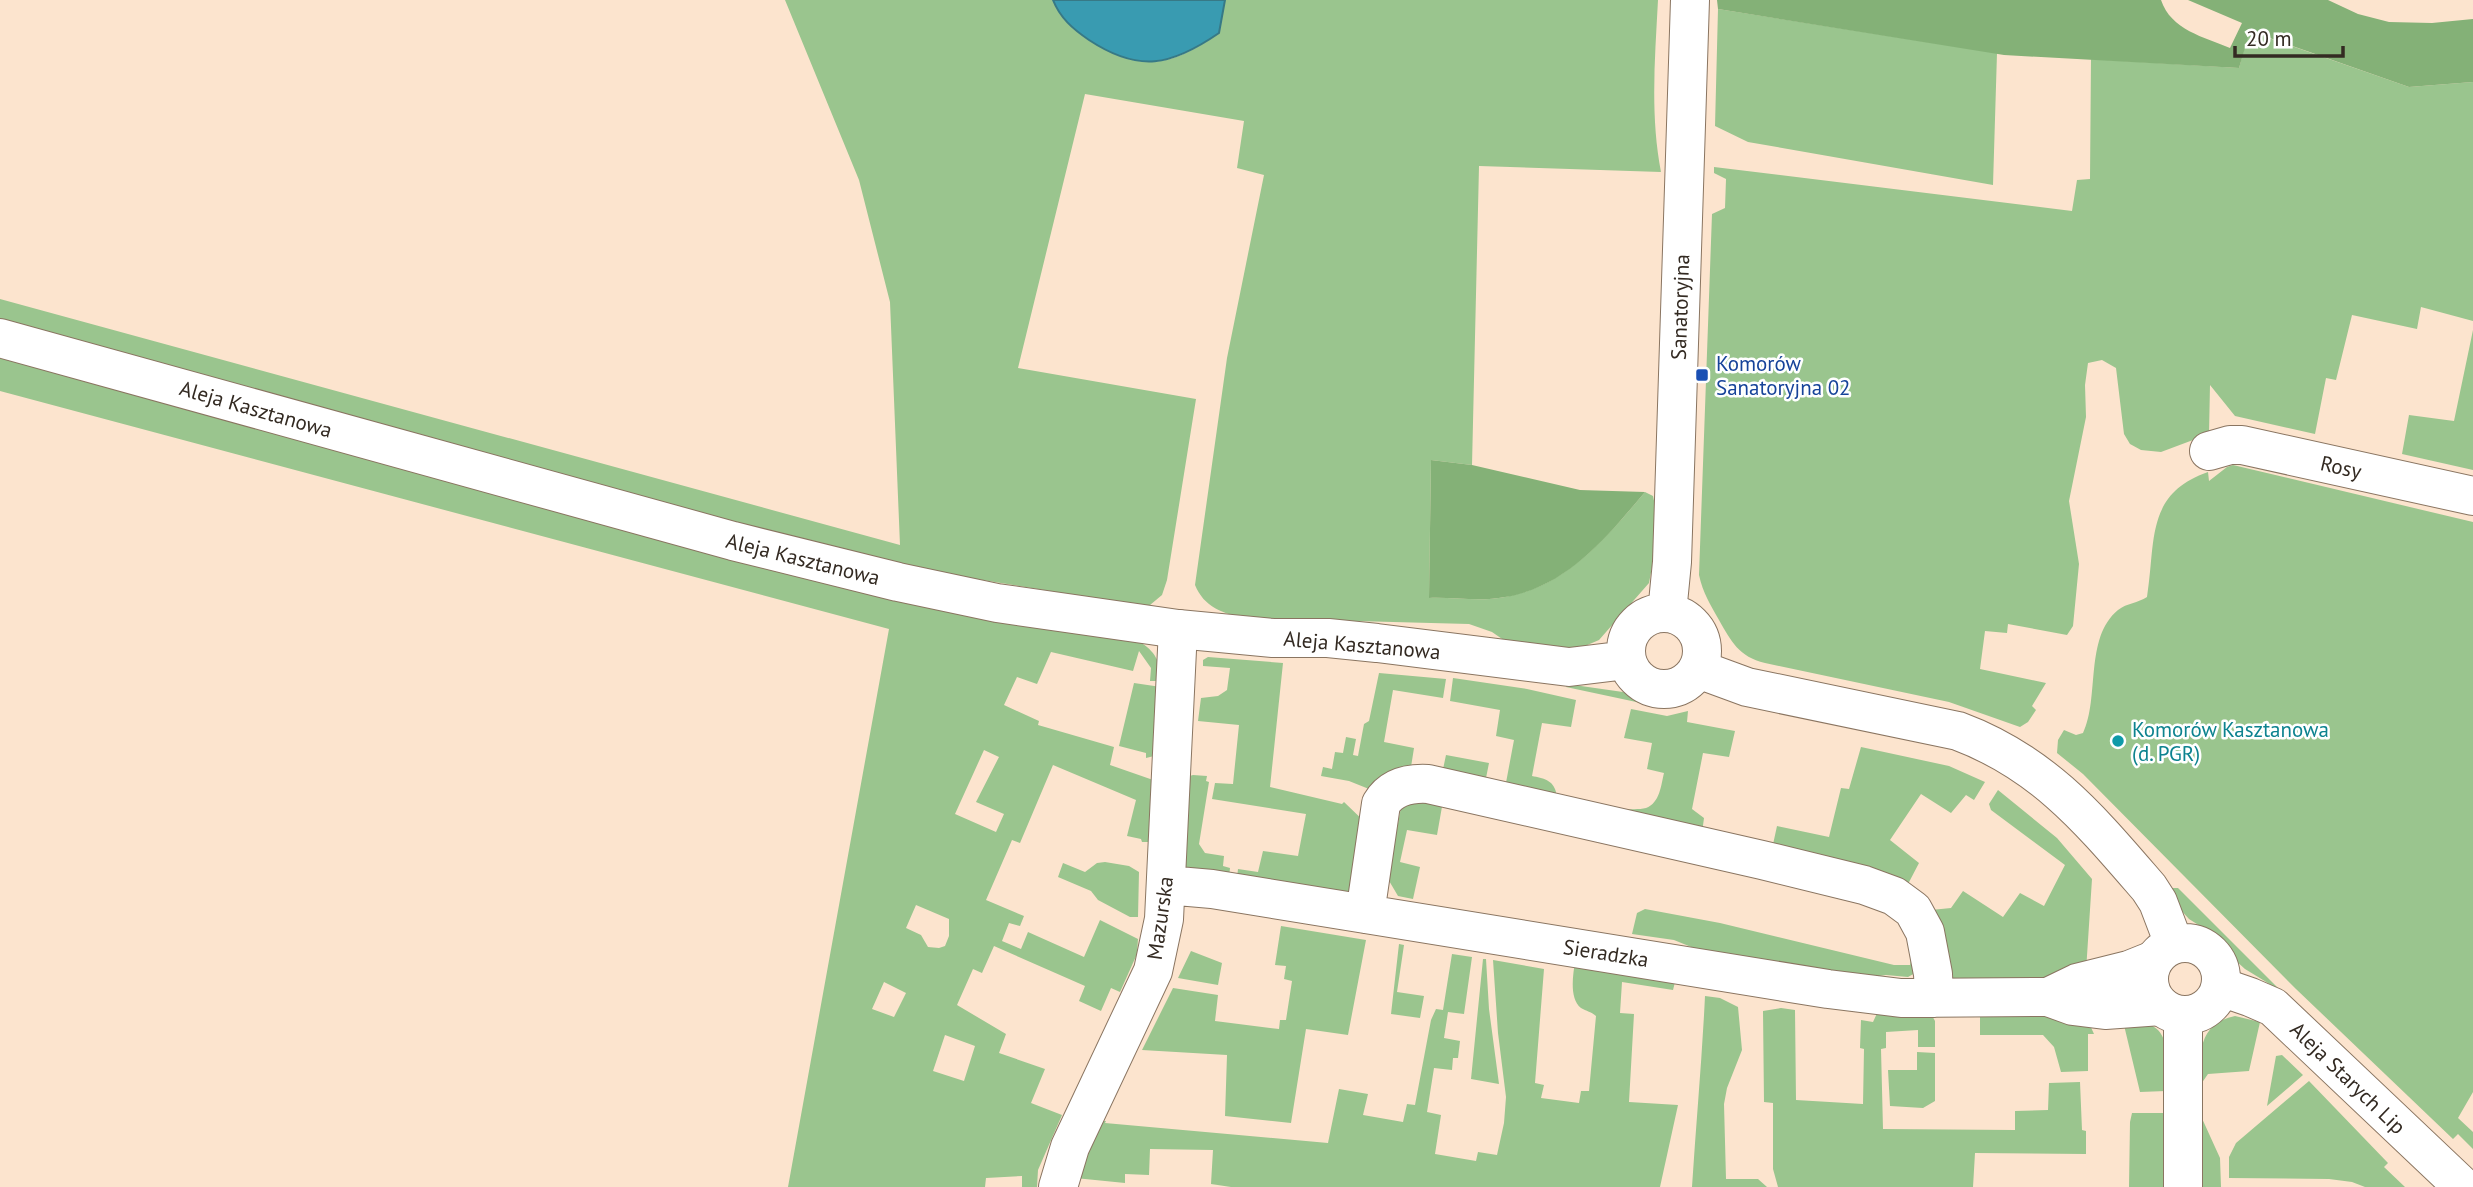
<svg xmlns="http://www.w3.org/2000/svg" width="2473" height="1187" viewBox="0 0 2473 1187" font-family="'PT Sans',sans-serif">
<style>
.green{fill:#9ac58e;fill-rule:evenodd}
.forest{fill:#84b177}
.water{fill:#399bb1;stroke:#377986;stroke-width:2}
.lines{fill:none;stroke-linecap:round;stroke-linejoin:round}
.street-casing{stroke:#8a7561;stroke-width:40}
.secondary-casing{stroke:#8a7561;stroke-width:40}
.street{stroke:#fff;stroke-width:38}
.secondary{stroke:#fff;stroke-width:38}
.transit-dot{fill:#1a4fb4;stroke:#fff;stroke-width:2.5}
.culture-dot{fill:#0f9aa8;stroke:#fff;stroke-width:2.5}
.labels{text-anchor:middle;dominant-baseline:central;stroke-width:5;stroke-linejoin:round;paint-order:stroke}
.street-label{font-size:21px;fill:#332a22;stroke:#fff}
.transit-label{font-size:21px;fill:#164399;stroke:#fff;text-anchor:start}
.culture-label{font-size:21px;fill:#0d838f;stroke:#fff;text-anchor:start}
</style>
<rect width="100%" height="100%" fill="#fce4ce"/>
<path class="green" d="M785,0H1053C1060,18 1073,29 1089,40C1139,73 1171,67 1219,33L1225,0H1658C1655,58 1650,115 1661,172L1479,166L1472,465L1431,460L1429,598C1454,597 1481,602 1505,597C1567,586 1607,537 1645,492L1653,496L1656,510L1655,551L1649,583L1599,640L1578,649L1508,643L1492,632L1469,624L1246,618C1223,614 1204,607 1195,585L1227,358L1264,175L1237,168L1244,121L1085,94L1018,368L1196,399L1167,580L1162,595L1150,605H1137L902,567L0,323V299L900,545L890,302L859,180Z
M1718,9L1997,53L1993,185L1748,142L1715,126Z
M2249,31L2409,87L2473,82V321L2421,307L2417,329L2352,315L2336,380L2326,378L2315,434L2235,416L2210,385L2209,434L2161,452L2141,450L2130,444L2124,434L2116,368L2102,360L2088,363L2085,385L2086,417L2069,501L2079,564L2073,626L2067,635L2008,624L2007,633L1985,631L1980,669L2046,683L2032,706L2036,710L2028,722L2020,727L1949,702L1765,663C1739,657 1731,641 1719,620C1710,604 1703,593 1699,575L1712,214L1725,208L1726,179L1714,173V167L2072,211L2077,180L2090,179L2091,59L2239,68Z
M2473,330V470L2402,454L2409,415L2454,421Z
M0,354L1138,641C1156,651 1160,662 1162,681H1150L1151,668L1139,651L1133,671L1051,652L1037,684L1017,677L1004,705L1039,721L1038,725L1114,747L1110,765L1156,781L1153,842H1142L1141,839L1127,836L1136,800L1053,765L1020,843L1012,840L986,900L1024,916L1020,926L1009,923L1002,941L1021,949L1028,932L1084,957L1100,920L1138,939L1137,954L1120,992L1111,988L1101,1011L1079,1001L1085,986L994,946L982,973L973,969L957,1005L1006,1034L999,1053L1045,1069L1031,1103L1062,1115L1038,1170L1037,1187H1022V1176L986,1178L985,1187H788L889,629L0,391ZM984,750L999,757L976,802L1004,814L996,832L955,814ZM916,905L949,919V936L945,946L939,948L928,947L921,935L906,928ZM884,982L906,993L894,1017L872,1009ZM945,1035L975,1046L964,1081L933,1071Z
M2233,465L2473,522V1092L2458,1118L2473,1132V1149L2458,1134L2453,1139L2296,989L2083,774L2057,753L2058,740L2064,730L2076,735L2083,733C2100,698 2084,638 2118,610C2127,603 2138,603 2147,597C2156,541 2145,494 2208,472L2209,481L2227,467Z
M1208,657L1283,663L1270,787L1342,804L1344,802L1369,826L1350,897L1237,878L1238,869L1258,872L1263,851L1298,856L1306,814L1212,799L1215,783L1233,784L1239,725L1198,721L1201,698L1218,696L1227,690L1230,668L1203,666V660Z
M1379,673L1446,679L1443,698L1393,690L1384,742L1414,748L1411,767L1374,791L1349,781L1321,776L1323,767L1332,769L1335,752L1343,753L1346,737L1356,739L1353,755L1358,756L1364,724L1369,721Z
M1453,678L1527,689L1576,700L1571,727L1542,723L1532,776C1543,778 1553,780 1556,792L1555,798L1505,788L1514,740L1496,736L1500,710L1450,701Z
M1134,683L1161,687L1158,755L1146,758V753L1119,746Z
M1567,684L1623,692L1642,700L1641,703L1566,687Z
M1631,709L1667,716L1688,711L1687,722L1735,731L1729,757L1703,753L1692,809L1704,818L1702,833L1623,811C1630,808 1639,810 1646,808C1660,803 1661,785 1664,773L1647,769L1652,743L1624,738Z
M1861,747L1949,766L1985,782L1974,800L1966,795L1951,813L1921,794L1890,840L1919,863L1907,886L1772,849L1777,826L1829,837L1841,788L1849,789Z
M1446,755L1489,763L1485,783L1442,774Z
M1193,775L1207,776L1206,781L1209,782L1199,844L1205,853L1224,856L1223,866L1230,868L1229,877L1184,868L1186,777Z
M1998,790L2057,838L2092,879L2086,971L2048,980L1950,984L1931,910L1951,908L1963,891L2003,917L2020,893L2044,906L2065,865L1991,810L1989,804Z
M1417,795L1443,801L1437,835L1407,830L1400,862L1420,867L1413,899L1398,896L1388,879L1401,807Z
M1105,862L1129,866L1139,872L1138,917H1130L1098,900L1091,891L1058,877L1063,863L1085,872L1097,863Z
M2169,888H2178L2281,991L2245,969L2235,960L2219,938L2189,919L2180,909Z
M1645,909L1720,923L1894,965H1910L1912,953L1917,972L1908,977L1886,975L1865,978L1701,951L1674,940L1632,934L1637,913Z
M1281,926L1366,940L1348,1035L1306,1029L1291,1123L1225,1116L1227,1055L1142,1050L1173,988L1218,995L1215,1021L1279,1029L1280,1020H1286L1292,981L1284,979L1286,966L1275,965Z
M1399,944L1404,945L1397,992L1424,996L1420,1018L1391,1014Z
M1191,951L1222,963L1218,985L1178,978Z
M1452,954L1472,957L1464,1014L1448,1012L1444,1038L1460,1041L1458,1058H1453L1452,1070L1434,1068L1427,1112L1441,1115L1435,1154L1476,1161L1478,1152L1497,1155L1504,1123L1506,1097L1498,1033L1493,960L1544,969L1535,1083L1544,1085L1541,1098L1579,1103L1581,1091H1589L1596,1016C1592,1012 1586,1011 1581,1008C1569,998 1573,975 1575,962L1676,978L1673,990L1622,982L1620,1013L1634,1014L1629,1102L1678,1105L1660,1187H1231L1211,1184L1213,1150L1150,1149L1149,1175L1125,1174V1183L1075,1178L1097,1121H1106L1105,1123L1328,1143L1339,1089L1368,1094L1363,1115L1403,1122L1407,1104L1415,1105L1431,1020L1436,1009L1443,1010Z
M1483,959H1486L1489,1009L1499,1084L1471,1079Z
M1705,996L1720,998L1738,1007L1742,1050L1727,1088L1724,1104L1726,1179H1758L1767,1187H1692C1696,1123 1702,1060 1705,996Z
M1781,1008L1795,1010L1796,1100L1863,1104L1864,1049L1860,1048L1861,1020L1873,1022L1879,1009L1930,1012L1935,1021V1047H1918V1030L1886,1032V1048L1881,1049L1883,1129L2015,1130V1111L2048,1110L2049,1083L2080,1082L2082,1130L2086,1131V1154L1975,1153L1973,1187H1778L1773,1169V1103L1764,1102L1763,1011Z
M2054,1012L2089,1023L2094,1034H2088V1071L2061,1072L2054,1047L2043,1035H1980V1013Z
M2235,1016L2260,1022L2249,1071L2208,1074L2199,1087C2200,1055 2197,1024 2235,1016Z
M2123,1021C2131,1022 2142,1022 2150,1025C2173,1033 2166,1071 2166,1091L2140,1092Z
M1917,1052L1935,1053V1101L1923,1108L1890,1106L1888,1070H1917Z
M2282,1055L2303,1075L2267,1106L2276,1056Z
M2309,1081L2388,1163L2384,1167L2405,1187H2365L2352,1182L2329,1179L2229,1178V1157L2236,1143Z
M2132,1113H2166L2167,1187H2129L2130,1122Z
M2200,1114L2220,1158L2221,1187H2200Z"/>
<path class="forest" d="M1717,0H2161C2171,30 2204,37 2230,48L2242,23L2188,0H2328L2358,14L2389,22L2432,23L2473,19V82L2409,87L2250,31L2239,68L2004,55L1718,9Z
M1431,460L1472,465L1580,490L1645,492C1607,537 1567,587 1505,597C1481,602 1454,597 1429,598Z"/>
<path class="water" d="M1053,0H1225L1219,33C1171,66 1139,73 1089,40C1073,29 1060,18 1053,0Z"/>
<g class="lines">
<g class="street-casing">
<path id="street" d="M2209,451L2230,445H2242L2473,496
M1166,885L1212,889L1828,989L1901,998L2048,997L2073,1006L2105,1010L2161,1006
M1365,914L1381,804C1391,787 1409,783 1428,784L1762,860L1864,885L1894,896L1913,910L1925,932L1933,974L1934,998
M2221,987L2250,997L2273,1007L2463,1187
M2048,997L2077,983L2129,970L2154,960
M1058,1187L1070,1147L1153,971L1164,919L1178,629"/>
</g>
<g class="secondary-casing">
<path id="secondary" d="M0,338L733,541L898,582L997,603L1178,629L1273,638H1328L1377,643L1569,667L1627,660
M1667,613L1672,562L1690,0
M1626 651a38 38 0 1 1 76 0a38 38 0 1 1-76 0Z
M1698,669L1747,687L1958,731C2044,763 2091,821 2149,888L2158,902L2174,944
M2149 979a36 36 0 1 1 72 0a36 36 0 1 1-72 0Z
M2183,1187V1016"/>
</g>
<use href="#street" class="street"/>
<use href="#secondary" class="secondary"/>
</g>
<rect class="transit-dot" x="1695" y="368" width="14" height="14" rx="3.5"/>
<circle class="culture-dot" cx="2118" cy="741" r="7"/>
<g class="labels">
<g class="street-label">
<text transform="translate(1680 307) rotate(-88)">Sanatoryjna</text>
<text transform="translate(256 409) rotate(16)">Aleja Kasztanowa</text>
<text transform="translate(2341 467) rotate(13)">Rosy</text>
<text transform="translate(803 559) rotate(14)">Aleja Kasztanowa</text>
<text transform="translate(1362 645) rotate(5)">Aleja Kasztanowa</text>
<text transform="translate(1160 918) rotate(-82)">Mazurska</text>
<text transform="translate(1606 953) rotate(9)">Sieradzka</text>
<text transform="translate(2348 1078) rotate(44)">Aleja Starych Lip</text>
</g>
<g class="transit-label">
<text x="1716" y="363">Komorów<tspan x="1716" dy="24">Sanatoryjna 02</tspan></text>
</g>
<g class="culture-label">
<text x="2132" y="729">Komorów Kasztanowa<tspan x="2132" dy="24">(d. PGR)</tspan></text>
</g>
</g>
<path d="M2235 46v10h108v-10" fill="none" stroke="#332a22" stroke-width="3.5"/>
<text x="2246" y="46" font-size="21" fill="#332a22" stroke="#ffffff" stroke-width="5" paint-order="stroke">20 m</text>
</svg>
